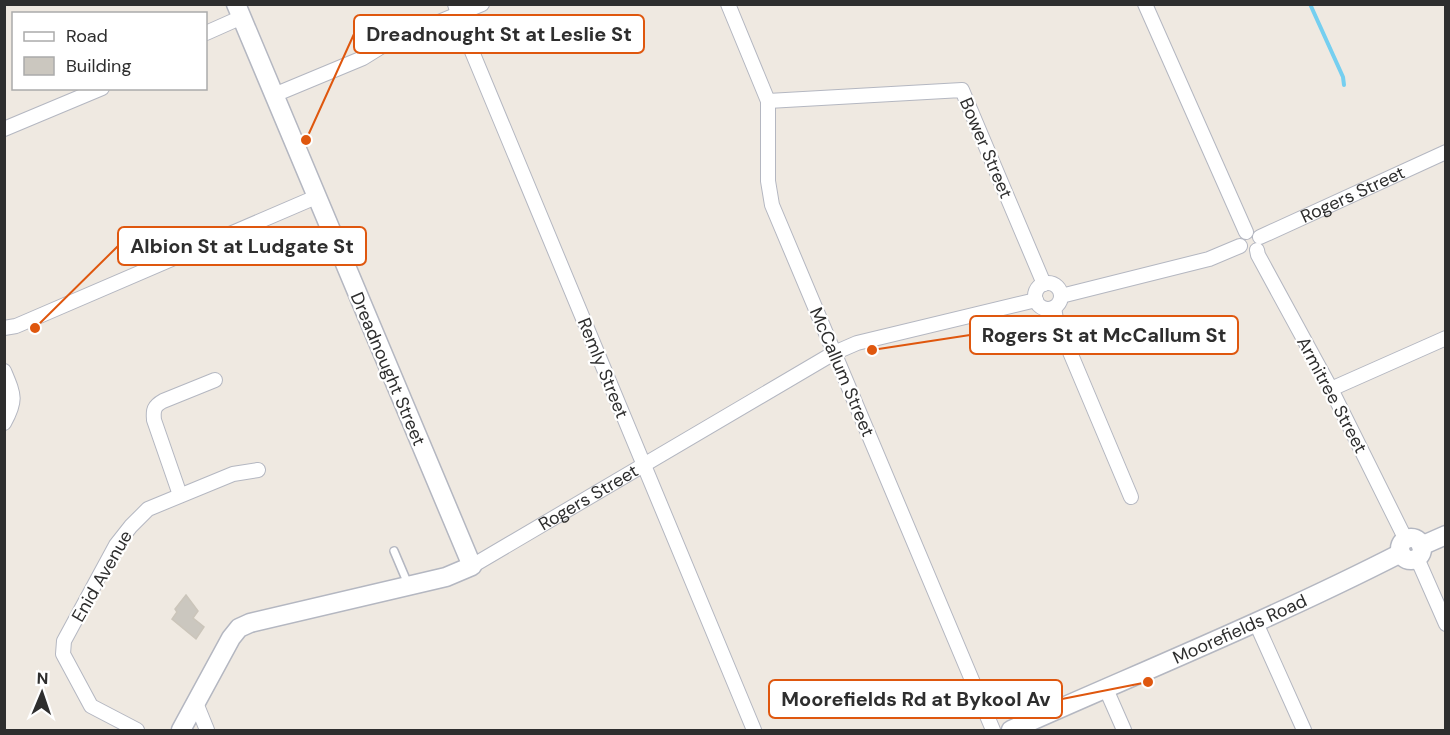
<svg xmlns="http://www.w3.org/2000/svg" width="1450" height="735" viewBox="0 0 1450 735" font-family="'DM Sans',sans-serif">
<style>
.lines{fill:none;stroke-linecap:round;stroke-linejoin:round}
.stream{stroke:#75cff0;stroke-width:4}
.building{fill:#cbc7bf;stroke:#cbc5ba;stroke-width:1.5}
.lane-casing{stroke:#b4b7c1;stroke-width:10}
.street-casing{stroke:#b4b7c1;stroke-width:16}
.secondary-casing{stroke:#b4b7c1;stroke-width:21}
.lane{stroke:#fff;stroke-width:7}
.street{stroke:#fff;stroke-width:14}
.secondary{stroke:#fff;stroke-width:18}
.labels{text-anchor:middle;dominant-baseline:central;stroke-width:4.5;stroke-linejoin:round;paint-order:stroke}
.street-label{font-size:18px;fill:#2e2e2e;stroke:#fff}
.leader{fill:none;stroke:#df570e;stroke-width:2}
.callout-dot{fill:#df570e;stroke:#fff;stroke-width:2}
.callout{fill:#fff;stroke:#df570e;stroke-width:2}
.callout-label{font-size:20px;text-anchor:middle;font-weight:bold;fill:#2e2e2e}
</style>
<rect width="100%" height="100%" fill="#efe9e1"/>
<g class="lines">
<path class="stream" d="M1310,4L1343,77L1344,85"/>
</g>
<path class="building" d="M186,595L198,611L193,618L204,627L196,639L172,619L177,612L175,609Z"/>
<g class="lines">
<g class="lane-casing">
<path id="lane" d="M394,551L408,584"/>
</g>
<g class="street-casing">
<g id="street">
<path d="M455,4L461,25L754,730"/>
<path d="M728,4L768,101V181L772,205L993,730"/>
<path d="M1145,4L1246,232"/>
<path d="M206,33L242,17"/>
<path d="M274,95L363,58L384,45L482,4"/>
<path d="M768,101L962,90L1044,284"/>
<path d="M4,129L102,88"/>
<path id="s1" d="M1260,237L1446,152"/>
<path d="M1257,250L1258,255L1331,389L1406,540"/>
<circle cx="1048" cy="296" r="13"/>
<path d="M1061,296L1209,259L1240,246"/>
<path d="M1054,308L1056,319L1131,497"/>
<path d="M4,328L16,326L316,197"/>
<path d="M4,371C14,395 17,400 4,423"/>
<path d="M1331,389L1446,338"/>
<path d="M180,495L154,420C153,410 154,406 163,401L215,380"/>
<path d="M1417,558L1446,624"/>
<path id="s2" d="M472,566L834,353L857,343L1036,300"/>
<path d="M1256,623L1304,730"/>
<path d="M1106,689L1124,730"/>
<path d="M196,703L207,730"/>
<path d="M137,730L91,706L63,654L64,641L116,545L131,526L148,509L233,474L258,470"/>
</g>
</g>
<g class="secondary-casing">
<g id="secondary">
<circle cx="1411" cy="549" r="11"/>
<path d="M1421,546L1446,535"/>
<path d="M181,730L231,638L239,628L250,623L446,577L472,566L236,4"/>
<path id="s3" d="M1011,730C1141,672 1274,618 1401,553"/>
</g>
</g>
<use href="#lane" class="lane"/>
<use href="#street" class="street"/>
<use href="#secondary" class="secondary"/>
</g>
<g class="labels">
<g class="street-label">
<text transform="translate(986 148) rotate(67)">Bower Street</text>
<text stroke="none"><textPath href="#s1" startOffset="102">Rogers Street</textPath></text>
<text transform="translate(603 368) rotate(68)">Remly Street</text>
<text transform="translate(388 369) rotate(67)">Dreadnought Street</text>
<text transform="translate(842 372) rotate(67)">McCallum Street</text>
<text transform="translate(1332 395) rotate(62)">Armitree Street</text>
<text stroke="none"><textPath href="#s2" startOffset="135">Rogers Street</textPath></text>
<text transform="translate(102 576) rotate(-60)">Enid Avenue</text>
<text stroke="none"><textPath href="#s3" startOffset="250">Moorefields Road</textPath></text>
</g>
</g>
<path class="leader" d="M306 140L354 34M35 328L118 246M872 350L970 335M1148 682L1062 699"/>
<g class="callout-dot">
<circle cx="306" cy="140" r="6"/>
<circle cx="35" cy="328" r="6"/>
<circle cx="872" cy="350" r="6"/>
<circle cx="1148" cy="682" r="6"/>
</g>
<g class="callout">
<rect x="354" y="15" width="290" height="38" rx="6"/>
<rect x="118" y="227" width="248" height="38" rx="6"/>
<rect x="970" y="316" width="268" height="38" rx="6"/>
<rect x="769" y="680" width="293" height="38" rx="6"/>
</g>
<g class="callout-label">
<text x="499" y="41">Dreadnought St at Leslie St</text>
<text x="242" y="253">Albion St at Ludgate St</text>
<text x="1104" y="342">Rogers St at McCallum St</text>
<text x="916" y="706">Moorefields Rd at Bykool Av</text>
</g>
<rect width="1450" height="735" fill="none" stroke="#2e2e2e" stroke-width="12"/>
<rect x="12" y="12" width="195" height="78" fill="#ffffff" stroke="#ababab" stroke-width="1.5"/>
<rect x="24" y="32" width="30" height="9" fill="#ffffff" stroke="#ababab" stroke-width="1.5"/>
<text x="66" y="42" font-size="18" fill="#2e2e2e">Road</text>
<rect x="24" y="57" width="30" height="18" fill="#cbc7bf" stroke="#ababab" stroke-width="1.5"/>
<text x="66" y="72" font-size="18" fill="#2e2e2e">Building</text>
<g transform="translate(42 693) rotate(2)" stroke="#ffffff" stroke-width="4.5" paint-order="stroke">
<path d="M0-4.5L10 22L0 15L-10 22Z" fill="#2e2e2e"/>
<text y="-9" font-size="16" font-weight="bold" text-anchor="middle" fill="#2e2e2e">N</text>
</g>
</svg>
